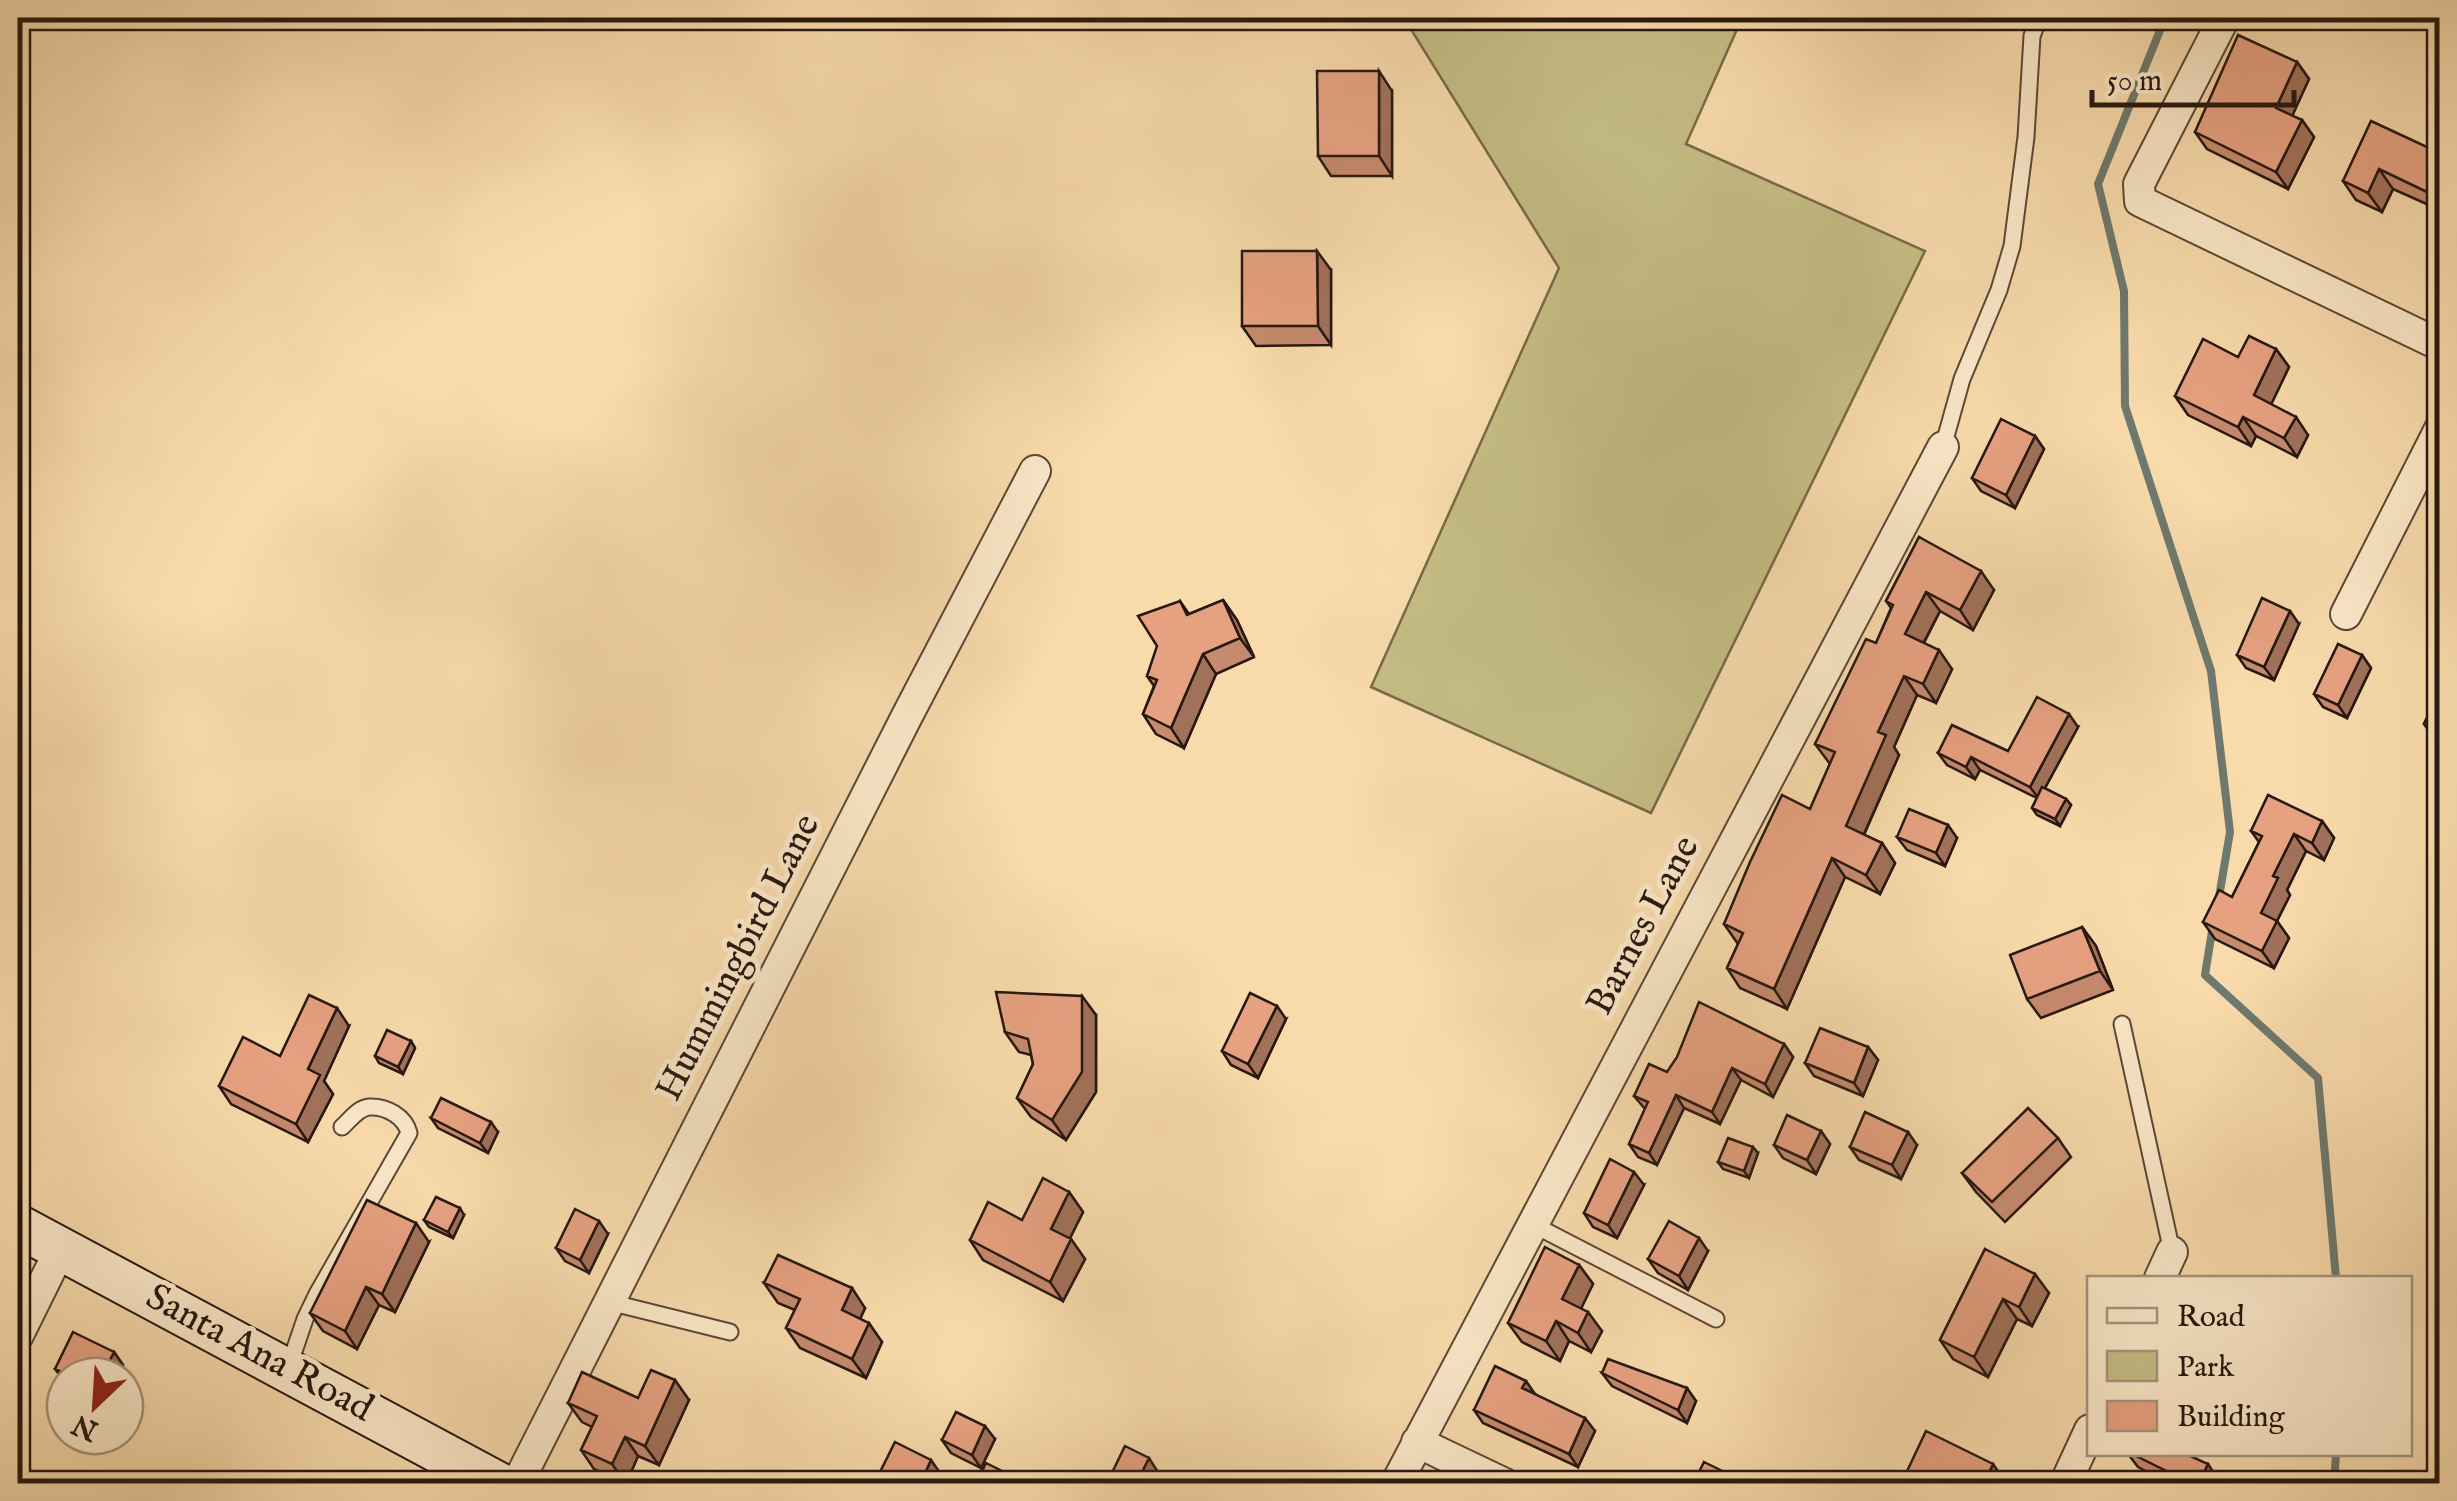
<svg xmlns="http://www.w3.org/2000/svg" width="2457" height="1501" viewBox="0 0 2457 1501" font-family="'IM FELL English',serif">
<style>
.green{fill:#c4bd84;stroke:#766a4a;stroke-width:2.5}
.lines{fill:none;stroke-linecap:round;stroke-linejoin:round}
.stream{stroke:#6e796e;stroke-width:8}
.lane-casing{stroke:#5b4837;stroke-width:19}
.street-casing{stroke:#5b4837;stroke-width:34}
.secondary-casing{stroke:#271810;stroke-width:46}
.lane{stroke:#fae7c8;stroke-width:15}
.street{stroke:#fae7c8;stroke-width:30}
.secondary{stroke:#fae7c8;stroke-width:42}
.wall{fill:#c68a6f;stroke:#271810;stroke-width:2.5}
.shaded-wall{fill:#a1715a;stroke:#271810;stroke-width:2.5}
.building{fill:#e6a181;stroke:#271810;stroke-width:2.5}
.labels{text-anchor:middle;dominant-baseline:central;stroke-width:10;stroke-linejoin:round;paint-order:stroke}
.street-label{font-size:38px;fill:#271810;stroke:#fae7c8}
</style>
<rect width="100%" height="100%" fill="#f8daab"/>
<filter id="stains"><feTurbulence type="fractalNoise" baseFrequency=".002" numOctaves="4"/><feColorMatrix values="0 0 0 0 .2 0 0 0 0 .09 0 0 0 0 .02 0 0 0 .5 -.17"/></filter>
<radialGradient id="worn" r=".72"><stop offset=".6" stop-color="#630" stop-opacity="0"/><stop offset="1" stop-color="#630" stop-opacity=".3"/></radialGradient>
<path class="green" d="M1404,18H1742L1686,144L1925,251L1651,813L1371,687L1559,268Z"/>
<g class="lines">
<path class="stream" d="M2165,18L2098,184L2124,291L2125,406L2211,671L2230,832L2219,897
M2213,925L2205,975L2318,1078L2336,1278
M2334,1484L2336,1454"/>
<g class="lane-casing">
<path id="lane" d="M1943,447L1962,379L1999,290L2012,246L2026,137L2032,36L2039,18
M2122,1024L2172,1252
M1532,1224L1716,1319
M609,1302L730,1332
M289,1366L305,1319L317,1294L409,1133C405,1117 387,1106 369,1107C358,1108 350,1120 342,1127"/>
</g>
<g class="street-casing">
<path id="street" d="M2224,18L2139,184L2140,201L2440,345
M2346,614L2440,429
M2160,1278L2172,1252
M18,1335L61,1248
M1417,1442L1505,1484
M517,1484L907,716L1035,471
M1396,1484L1943,447
M2065,1484L2090,1430"/>
</g>
<g class="secondary-casing">
<path id="secondary" d="M18,1226L499,1484"/>
</g>
<use href="#lane" class="lane"/>
<use href="#street" class="street"/>
<use href="#secondary" class="secondary"/>
</g>
<path class="wall" d="M2297,62L2309,79L2292,116L2302,120L2314,137L2288,189L2207,149L2195,132Z
M1392,91V176H1331L1318,156Z
M2440,153V210L2393,189L2382,212L2356,200L2343,181Z
M1331,270V345L1256,346L1242,326Z
M2276,349L2289,367L2271,404L2308,435L2297,457L2256,436L2251,446L2188,415L2175,396L2238,357Z
M2035,436L2044,449L2015,508L1981,491L1972,478Z
M1919,537L1994,590L1973,630L1940,611L1924,643L1952,669L1936,703L1917,695L1894,747L1899,755L1864,835L1882,843L1895,863L1880,894L1845,877L1787,1009L1740,988L1727,968L1738,944L1724,924L1810,809L1830,764L1815,744L1876,643L1891,608L1886,601Z
M1223,600L1237,620L1254,657L1216,674L1184,748L1156,734L1143,714L1154,686L1147,676L1180,601L1189,614Z
M2299,624L2274,680L2246,668L2237,655Z
M2362,655L2371,668L2347,718L2323,707L2314,694Z
M2440,691V740L2433,737L2424,724Z
M2078,727L2045,788L2066,799L2071,805L2060,826L2037,815L2032,808L2037,798L1980,770L1975,779L1947,765L1938,753L2008,751Z
M2322,821L2334,838L2324,860L2306,851L2287,890L2290,895L2277,921L2289,938L2274,968L2215,939L2203,922L2232,897L2259,842L2251,831Z
M1897,837L1957,838L1945,866L1907,850Z
M2082,927L2096,946L2113,990L2041,1018L2027,999Z
M1096,1015V1092L1066,1140L1031,1117L1017,1098L1033,1064L1031,1055L1019,1052L1005,1032Z
M1286,1019L1258,1078L1231,1065L1222,1051Z
M349,1026L324,1081L333,1094L308,1142L231,1104L219,1086L280,1056Z
M411,1041L415,1048L403,1074L379,1063L375,1056Z
M1784,1044L1793,1057L1773,1097L1741,1080L1720,1124L1684,1108L1657,1165L1638,1157L1629,1144L1645,1109L1634,1096L1667,1072Z
M1868,1047L1878,1060L1863,1096L1814,1076L1805,1063Z
M431,1118L498,1132L488,1153L438,1128Z
M1821,1131L1830,1144L1816,1174L1783,1158L1774,1145Z
M2058,1138L2071,1157L2005,1222L1976,1192L1962,1173Z
M1917,1145L1901,1179L1859,1160L1850,1147Z
M1758,1153L1749,1178L1723,1169L1718,1162Z
M1644,1185L1617,1238L1593,1227L1584,1213Z
M1069,1192L1083,1212L1070,1238L1085,1259L1063,1301L983,1260L970,1240L1022,1220Z
M464,1215L453,1238L429,1227L424,1220Z
M608,1234L589,1273L565,1261L556,1248Z
M429,1242L395,1312L379,1305L357,1349L323,1331L310,1313Z
M1985,1249L2049,1293L2032,1326L2017,1319L1988,1377L1953,1359L1940,1340Z
M1708,1251L1688,1290L1658,1273L1648,1259Z
M1579,1265L1593,1284L1581,1308L1602,1331L1591,1352L1569,1341L1560,1361L1522,1342L1508,1323Z
M764,1283L865,1308L860,1319L882,1342L866,1378L800,1348L786,1328L795,1310L778,1303Z
M114,1352L123,1365L117,1376H65V1382L55,1369Z
M1602,1373L1696,1401L1687,1423L1612,1386Z
M1535,1394L1595,1431L1578,1467L1483,1423L1474,1410Z
M638,1398L689,1400L659,1465L638,1456L626,1484L594,1469L581,1450L592,1427L582,1422L568,1403Z
M995,1439L981,1468L951,1453L942,1440Z
M2128,1454H2187L2219,1481L2218,1484H2171L2138,1467Z"/>
<path class="shaded-wall" d="M2297,62L2309,79L2288,125L2276,108Z
M1379,71L1392,91V176L1379,156Z
M2302,120L2314,137L2288,189L2276,172Z
M2440,165V209L2427,192Z
M2379,169L2393,189L2382,212L2368,193Z
M1317,251L1331,270V345L1318,326Z
M2276,349L2289,367L2267,413L2254,395Z
M2243,417L2256,436L2251,446L2238,427Z
M2296,417L2308,435L2297,457L2284,438Z
M2035,436L2044,449L2015,508L2006,495Z
M1981,571L1994,590L1973,630L1960,610Z
M1926,592L1940,611L1918,653L1905,634Z
M1223,600L1237,620L1254,657L1240,638Z
M2290,611L2299,624L2274,680L2264,667Z
M1939,650L1952,669L1936,703L1923,684Z
M1203,654L1216,674L1184,748L1171,728Z
M2362,655L2371,668L2347,718L2338,705Z
M1904,676L1917,695L1894,747L1899,755L1859,845L1846,826L1878,732Z
M2069,714L2078,727L2039,799L2030,787Z
M1971,757L1980,770L1975,779L1966,767Z
M2066,799L2071,805L2060,826L2055,819Z
M2322,821L2334,838L2324,860L2312,843Z
M1948,825L1957,838L1945,866L1936,853Z
M2294,834L2306,851L2287,890L2290,895L2277,921L2289,938L2274,968L2262,951L2261,913L2273,876Z
M1882,843L1895,863L1880,894L1866,875Z
M1832,858L1845,877L1787,1009L1774,989Z
M2082,927L2096,946L2113,990L2100,971Z
M1082,996L1096,1015V1092L1066,1140L1052,1120Z
M1277,1006L1286,1019L1258,1078L1248,1064Z
M337,1008L349,1026L324,1081L333,1094L308,1142L296,1124L308,1069Z
M411,1041L415,1048L403,1074L398,1067Z
M1784,1044L1793,1057L1773,1097L1765,1084Z
M1868,1047L1878,1060L1863,1096L1854,1083Z
M1732,1068L1741,1080L1720,1124L1712,1112Z
M1676,1095L1684,1108L1657,1165L1649,1153Z
M491,1122L498,1132L488,1153L480,1143Z
M1821,1131L1830,1144L1816,1174L1807,1160Z
M1908,1132L1917,1145L1901,1179L1892,1165Z
M1753,1147L1758,1153L1749,1178L1744,1171Z
M1634,1172L1644,1185L1617,1238L1608,1225Z
M1069,1192L1083,1212L1065,1248L1051,1229Z
M460,1208L464,1215L453,1238L448,1232Z
M599,1221L608,1234L589,1273L580,1260Z
M416,1223L429,1242L395,1312L382,1294Z
M1699,1238L1708,1251L1688,1290L1679,1276Z
M1071,1239L1085,1259L1063,1301L1050,1282Z
M1579,1265L1593,1284L1576,1319L1562,1299Z
M2035,1274L2049,1293L2032,1326L2019,1307Z
M366,1287L379,1305L357,1349L345,1331Z
M852,1288L865,1308L855,1330L842,1310Z
M2003,1299L2017,1319L1988,1377L1974,1357Z
M1588,1312L1602,1331L1591,1352L1578,1333Z
M1556,1321L1569,1341L1560,1361L1546,1341Z
M869,1323L882,1342L866,1378L852,1359Z
M114,1352L123,1365L117,1376H102Z
M675,1380L689,1400L659,1465L645,1446Z
M1526,1381L1535,1394L1522,1388Z
M1687,1388L1696,1401L1687,1423L1678,1410Z
M1585,1418L1595,1431L1578,1467L1569,1454Z
M985,1426L995,1439L981,1468L972,1455Z
M625,1437L638,1456L626,1484L612,1464Z
M1149,1458L1158,1472L1152,1484H1136Z
M931,1460L945,1480L943,1484H920Z
M1993,1464L2007,1484H1984Z
M2208,1464L2219,1481L2218,1484H2198Z"/>
<path class="building" d="M2238,35L2297,62L2276,108L2302,120L2276,172L2195,132Z
M1317,71H1379V156H1318Z
M2371,121L2440,153V165L2427,192L2379,169L2368,193L2343,181Z
M1242,251H1317L1318,326H1242Z
M2249,336L2276,349L2254,395L2296,417L2284,438L2243,417L2238,427L2175,396L2203,339L2238,357Z
M2001,419L2035,436L2006,495L1972,478Z
M1919,537L1981,571L1960,610L1926,592L1905,634L1939,650L1923,684L1904,676L1878,732L1886,735L1846,826L1882,843L1866,875L1832,858L1774,989L1727,968L1743,933L1724,924L1750,862L1782,795L1810,809L1835,752L1815,744L1866,639L1876,643L1893,605L1886,601Z
M2262,598L2290,611L2264,667L2237,655Z
M1223,600L1240,638L1203,654L1171,728L1143,714L1157,680L1147,676L1157,646L1138,616L1180,601L1187,615Z
M2338,644L2362,655L2338,705L2314,694Z
M2440,691V731L2424,724Z
M2037,697L2069,714L2030,787L1971,757L1966,767L1938,753L1952,725L2008,751Z
M2042,787L2066,799L2055,819L2032,808Z
M2268,795L2322,821L2312,843L2294,834L2273,876L2278,878L2261,913L2277,921L2262,951L2203,922L2219,890L2232,897L2262,836L2251,831Z
M1909,809L1948,825L1936,853L1897,837Z
M2082,927L2100,971L2027,999L2010,955Z
M996,992L1082,996V1072L1052,1120L1017,1098L1033,1064L1028,1039L1005,1032Z
M1250,993L1277,1006L1248,1064L1222,1051Z
M309,995L337,1008L308,1069L320,1075L296,1124L219,1086L243,1037L280,1056Z
M1699,1002L1784,1044L1765,1084L1732,1068L1712,1112L1676,1095L1649,1153L1629,1144L1648,1102L1634,1096L1649,1064L1667,1072L1677,1057Z
M1820,1028L1868,1047L1854,1083L1805,1063Z
M387,1030L411,1041L398,1067L375,1056Z
M441,1098L491,1122L480,1143L431,1118Z
M2028,1108L2058,1138L1992,1202L1962,1173Z
M1865,1112L1908,1132L1892,1165L1850,1147Z
M1787,1115L1821,1131L1807,1160L1774,1145Z
M1728,1138L1753,1147L1744,1171L1718,1162Z
M1610,1159L1634,1172L1608,1225L1584,1213Z
M1043,1178L1069,1192L1051,1229L1071,1239L1050,1282L970,1240L988,1202L1022,1220Z
M436,1197L460,1208L448,1232L424,1220Z
M367,1200L416,1223L382,1294L366,1287L345,1331L310,1313Z
M575,1209L599,1221L580,1260L556,1248Z
M1669,1221L1699,1238L1679,1276L1648,1259Z
M1545,1247L1579,1265L1562,1299L1588,1312L1578,1333L1556,1321L1546,1341L1508,1323Z
M1985,1249L2035,1274L2019,1307L2003,1299L1974,1357L1940,1340Z
M778,1255L852,1288L842,1310L869,1323L852,1359L786,1328L800,1299L764,1283Z
M73,1332L114,1352L102,1376H70L55,1369Z
M1608,1359L1687,1388L1678,1410L1602,1373Z
M1495,1366L1526,1381L1522,1388L1585,1418L1569,1454L1474,1410Z
M651,1370L675,1380L645,1446L625,1437L612,1464L581,1450L597,1416L568,1403L582,1372L638,1398Z
M956,1412L985,1426L972,1455L942,1440Z
M1926,1431L1993,1464L1984,1484H1901Z
M895,1442L931,1460L920,1484H874Z
M1125,1446L1149,1458L1136,1484H1118L1109,1479Z
M2132,1454H2186L2208,1464L2198,1484H2193Z
M1704,1462L1749,1484H1693Z
M986,1463L1016,1478L1014,1484H976Z
M1433,1474L1451,1484H1429Z"/>
<g class="labels">
<g class="street-label">
<text transform="translate(1644 926) rotate(-62)">Barnes Lane</text>
<text transform="translate(739 958) rotate(-63)">Hummingbird Lane</text>
<text transform="translate(259 1354) rotate(28)">Santa Ana Road</text>
</g>
</g>
<rect width="2457" height="1501" fill="none" stroke="#f8daab" stroke-width="60"/>
<rect x="20" y="20" width="2417" height="1461" fill="none" stroke="#271810" stroke-width="5"/>
<rect x="30" y="30" width="2397" height="1441" fill="none" stroke="#271810" stroke-width="2.5"/>
<rect x="2087" y="1276" width="325" height="180" fill="#fae7c8" stroke="#a6947e" stroke-width="2.5"/>
<rect x="2107" y="1308" width="50" height="15" fill="#fae7c8" stroke="#a6947e" stroke-width="2.5"/>
<text x="2177" y="1326" font-size="30" fill="#271810">Road</text>
<rect x="2107" y="1351" width="50" height="30" fill="#c4bd84" stroke="#a6947e" stroke-width="2.5"/>
<text x="2177" y="1376" font-size="30" fill="#271810">Park</text>
<rect x="2107" y="1401" width="50" height="30" fill="#e6a181" stroke="#a6947e" stroke-width="2.5"/>
<text x="2177" y="1426" font-size="30" fill="#271810">Building</text>
<g transform="translate(95 1406) rotate(205)"><circle r="48" fill="#fae7c8" stroke="#a6947e" stroke-width="2.5"/>
<path d="M0-8L18 38L0 25L-18 38Z" fill="#8f2418"/>
<text y="-15" font-size="28" font-weight="bold" text-anchor="middle" fill="#271810">N</text>
</g>
<path d="M2092 90v15h202v-15" fill="none" stroke="#271810" stroke-width="5"/>
<text x="2107" y="90" font-size="30" fill="#271810" stroke="#fae7c8" stroke-width="8" paint-order="stroke">50 m</text>
<rect width="100%" height="100%" filter="url(#stains)"/>
<rect width="100%" height="100%" fill="url(#worn)"/>
</svg>
